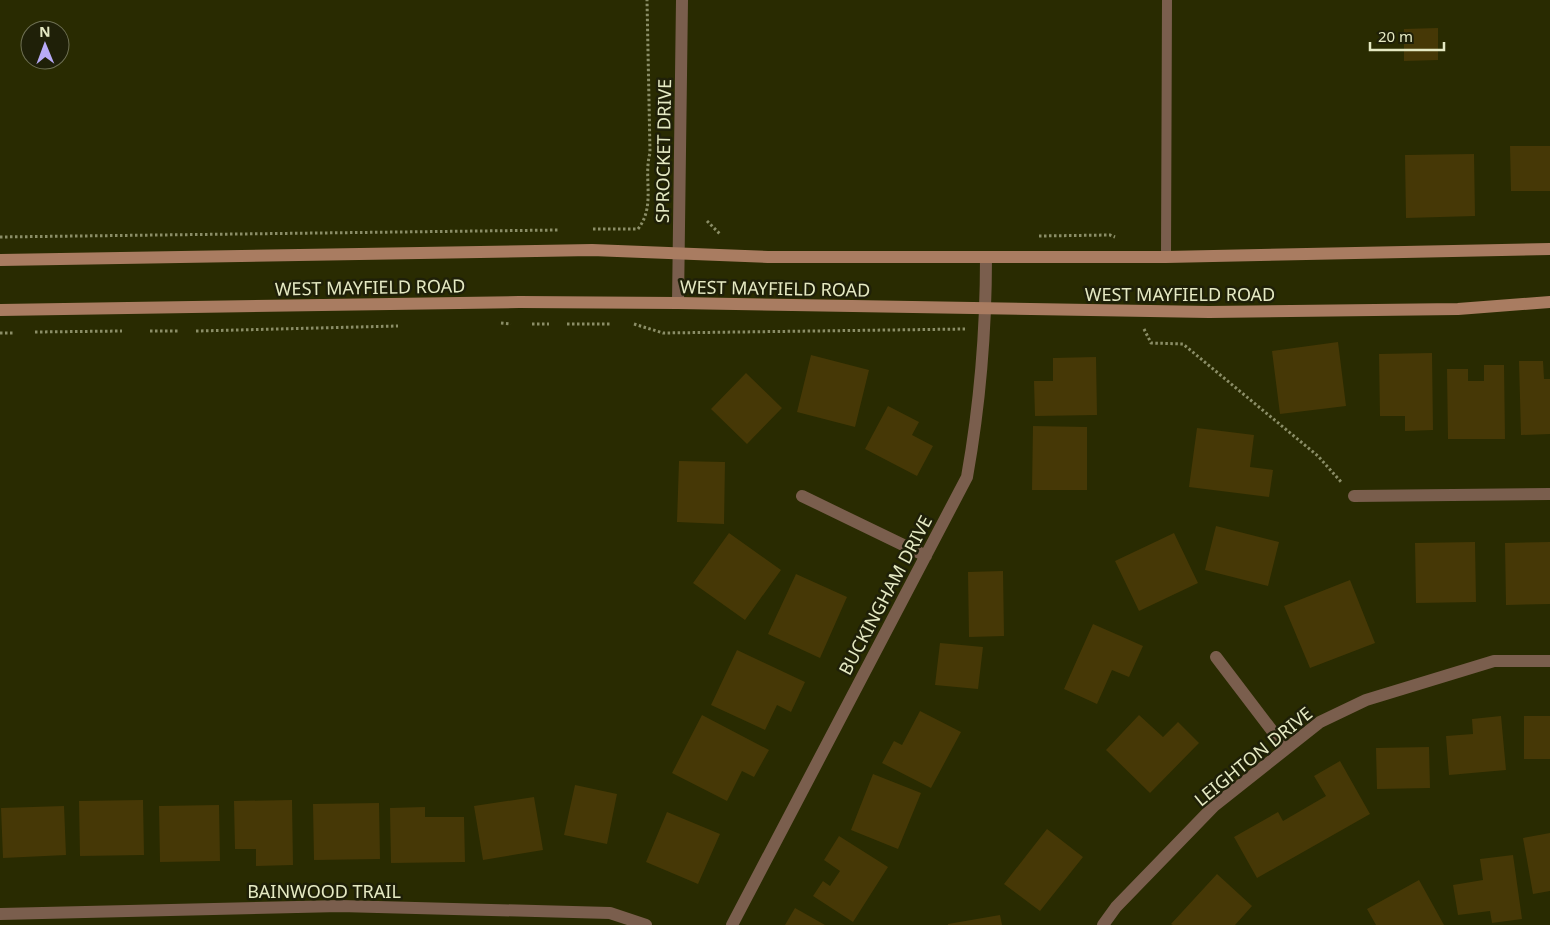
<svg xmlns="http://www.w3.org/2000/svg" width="1550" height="925" viewBox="0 0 1550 925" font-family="'Noto Sans',sans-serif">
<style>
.building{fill:#463806}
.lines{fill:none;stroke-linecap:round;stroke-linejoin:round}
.path{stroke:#8b8e67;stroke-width:3;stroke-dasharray:2.5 2.5;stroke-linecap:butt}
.lane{stroke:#7a5e4d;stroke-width:10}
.street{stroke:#7a5e4d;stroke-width:12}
.secondary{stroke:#a97c61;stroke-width:12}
.labels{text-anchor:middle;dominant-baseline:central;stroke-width:5;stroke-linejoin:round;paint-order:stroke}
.street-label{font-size:18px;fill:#e5e9c3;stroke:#1f2008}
</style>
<rect width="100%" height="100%" fill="#292b01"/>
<path class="building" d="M1438,28V60L1404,61V29Z
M1510,146H1550V191H1511Z
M1474,154L1475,216L1406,218L1405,155Z
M1338,342L1346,406L1280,414L1272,351Z
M1432,353L1433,430L1405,431V416H1380L1379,354Z
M811,355L869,370L855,427L797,412Z
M1096,357L1097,415L1035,416L1034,381H1053V358Z
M1519,361H1543L1544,379H1550V434L1521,435Z
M1484,365H1504L1505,439H1448L1447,369H1468V381H1484Z
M746,373L782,408L747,444L711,409Z
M888,406L919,422L912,435L933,446L917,476L865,449Z
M1033,426L1087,427V490H1032Z
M1197,428L1254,435L1250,467L1273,470L1269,497L1189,487Z
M679,461L725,462L724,524L677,522Z
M1216,526L1279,542L1268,586L1205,570Z
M729,533L781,570L745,620L693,583Z
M1174,533L1198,583L1139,611L1115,561Z
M1475,542L1476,602L1416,603L1415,543Z
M1550,542V604L1506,605L1505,543Z
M1003,571L1004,636L969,637L968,572Z
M796,574L847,597L820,658L768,634Z
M1350,580L1375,643L1310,668L1284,606Z
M1093,624L1143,646L1129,677L1112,670L1097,704L1064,689Z
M940,643L983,647L978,689L935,685Z
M737,650L805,682L791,712L777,705L765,730L711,705Z
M920,711L961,732L931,788L882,763L894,741L902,745Z
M702,715L769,750L754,777L742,771L727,801L672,773Z
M1139,715L1163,737L1178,722L1199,743L1150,793L1106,750Z
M1501,716L1506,770L1449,775L1446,736L1473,734L1472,719Z
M1524,716H1550V759H1524Z
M1429,747L1430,788L1377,789L1376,748Z
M1340,761L1370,814L1257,878L1234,837L1278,812L1283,821L1326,796L1314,776Z
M873,774L921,793L898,849L851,830Z
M575,785L617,794L607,844L564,835Z
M534,797L543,850L483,860L474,806Z
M143,800L144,855L80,856L79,801Z
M292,800L293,865L256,866V849H235L234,801Z
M379,803L380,859L314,860L313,804Z
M219,805L220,861L160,862L159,806Z
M64,806L66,855L3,858L1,808Z
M425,807V817H464L465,862L391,863L390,808Z
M667,812L720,834L698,884L646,862Z
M1047,829L1083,857L1040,911L1004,884Z
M1550,833V891L1533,894L1523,838Z
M839,836L888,867L853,922L813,896L823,881L830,886L840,871L824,860Z
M1513,855L1522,919L1492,923L1490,911L1458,915L1453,885L1483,880L1480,859Z
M1217,874L1252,906L1235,925H1173L1171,924Z
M1419,880L1444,925H1376L1367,909Z
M795,908L825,925H785Z
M1000,915L1002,925H948V924Z"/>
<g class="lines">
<path class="path" d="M707,221L721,235
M593,229H638C656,206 643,178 650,153L647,0
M1039,236L1110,235L1115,237
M0,237L559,230
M501,323L511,324
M532,324H549
M567,324H612
M634,324L663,333L965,329
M1144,329L1151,343L1183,344L1318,456L1342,483
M150,331H179
M196,331L398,326
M35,332L122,331
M0,333H14"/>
<path class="lane" d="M1166,257L1167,0"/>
<path class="street" d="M678,303L682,0
M802,496L926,556
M1354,496L1550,494
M1216,657L1286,749
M0,914L340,906L610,913L646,925
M732,925L967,477C980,404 986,331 986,257
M1103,925L1116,907L1214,806L1320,722L1366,700L1494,661H1550"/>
<path class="secondary" d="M0,260L592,250L768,257H1166L1550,249
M0,310L519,302L678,303L1209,312L1458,309L1550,302"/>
</g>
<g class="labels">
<g class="street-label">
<text transform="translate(663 151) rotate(-89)">SPROCKET DRIVE</text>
<text transform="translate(370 287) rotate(-1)">WEST MAYFIELD ROAD</text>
<text transform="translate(775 288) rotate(1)">WEST MAYFIELD ROAD</text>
<text x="1180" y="294">WEST MAYFIELD ROAD</text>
<text transform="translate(885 595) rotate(-62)">BUCKINGHAM DRIVE</text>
<text transform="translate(1253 756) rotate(-39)">LEIGHTON DRIVE</text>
<text x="324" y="891">BAINWOOD TRAIL</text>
</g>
</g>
<g transform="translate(45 45) rotate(359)"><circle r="24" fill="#1f2008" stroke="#6e7053"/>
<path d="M0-4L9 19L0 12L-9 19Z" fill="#b8abf7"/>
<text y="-8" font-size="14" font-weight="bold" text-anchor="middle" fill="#e5e9c3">N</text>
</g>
<path d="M1370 42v8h74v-8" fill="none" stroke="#e5e9c3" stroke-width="2.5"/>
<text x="1378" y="42" font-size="15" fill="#e5e9c3" stroke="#1f2008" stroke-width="4" paint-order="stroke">20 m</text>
</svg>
